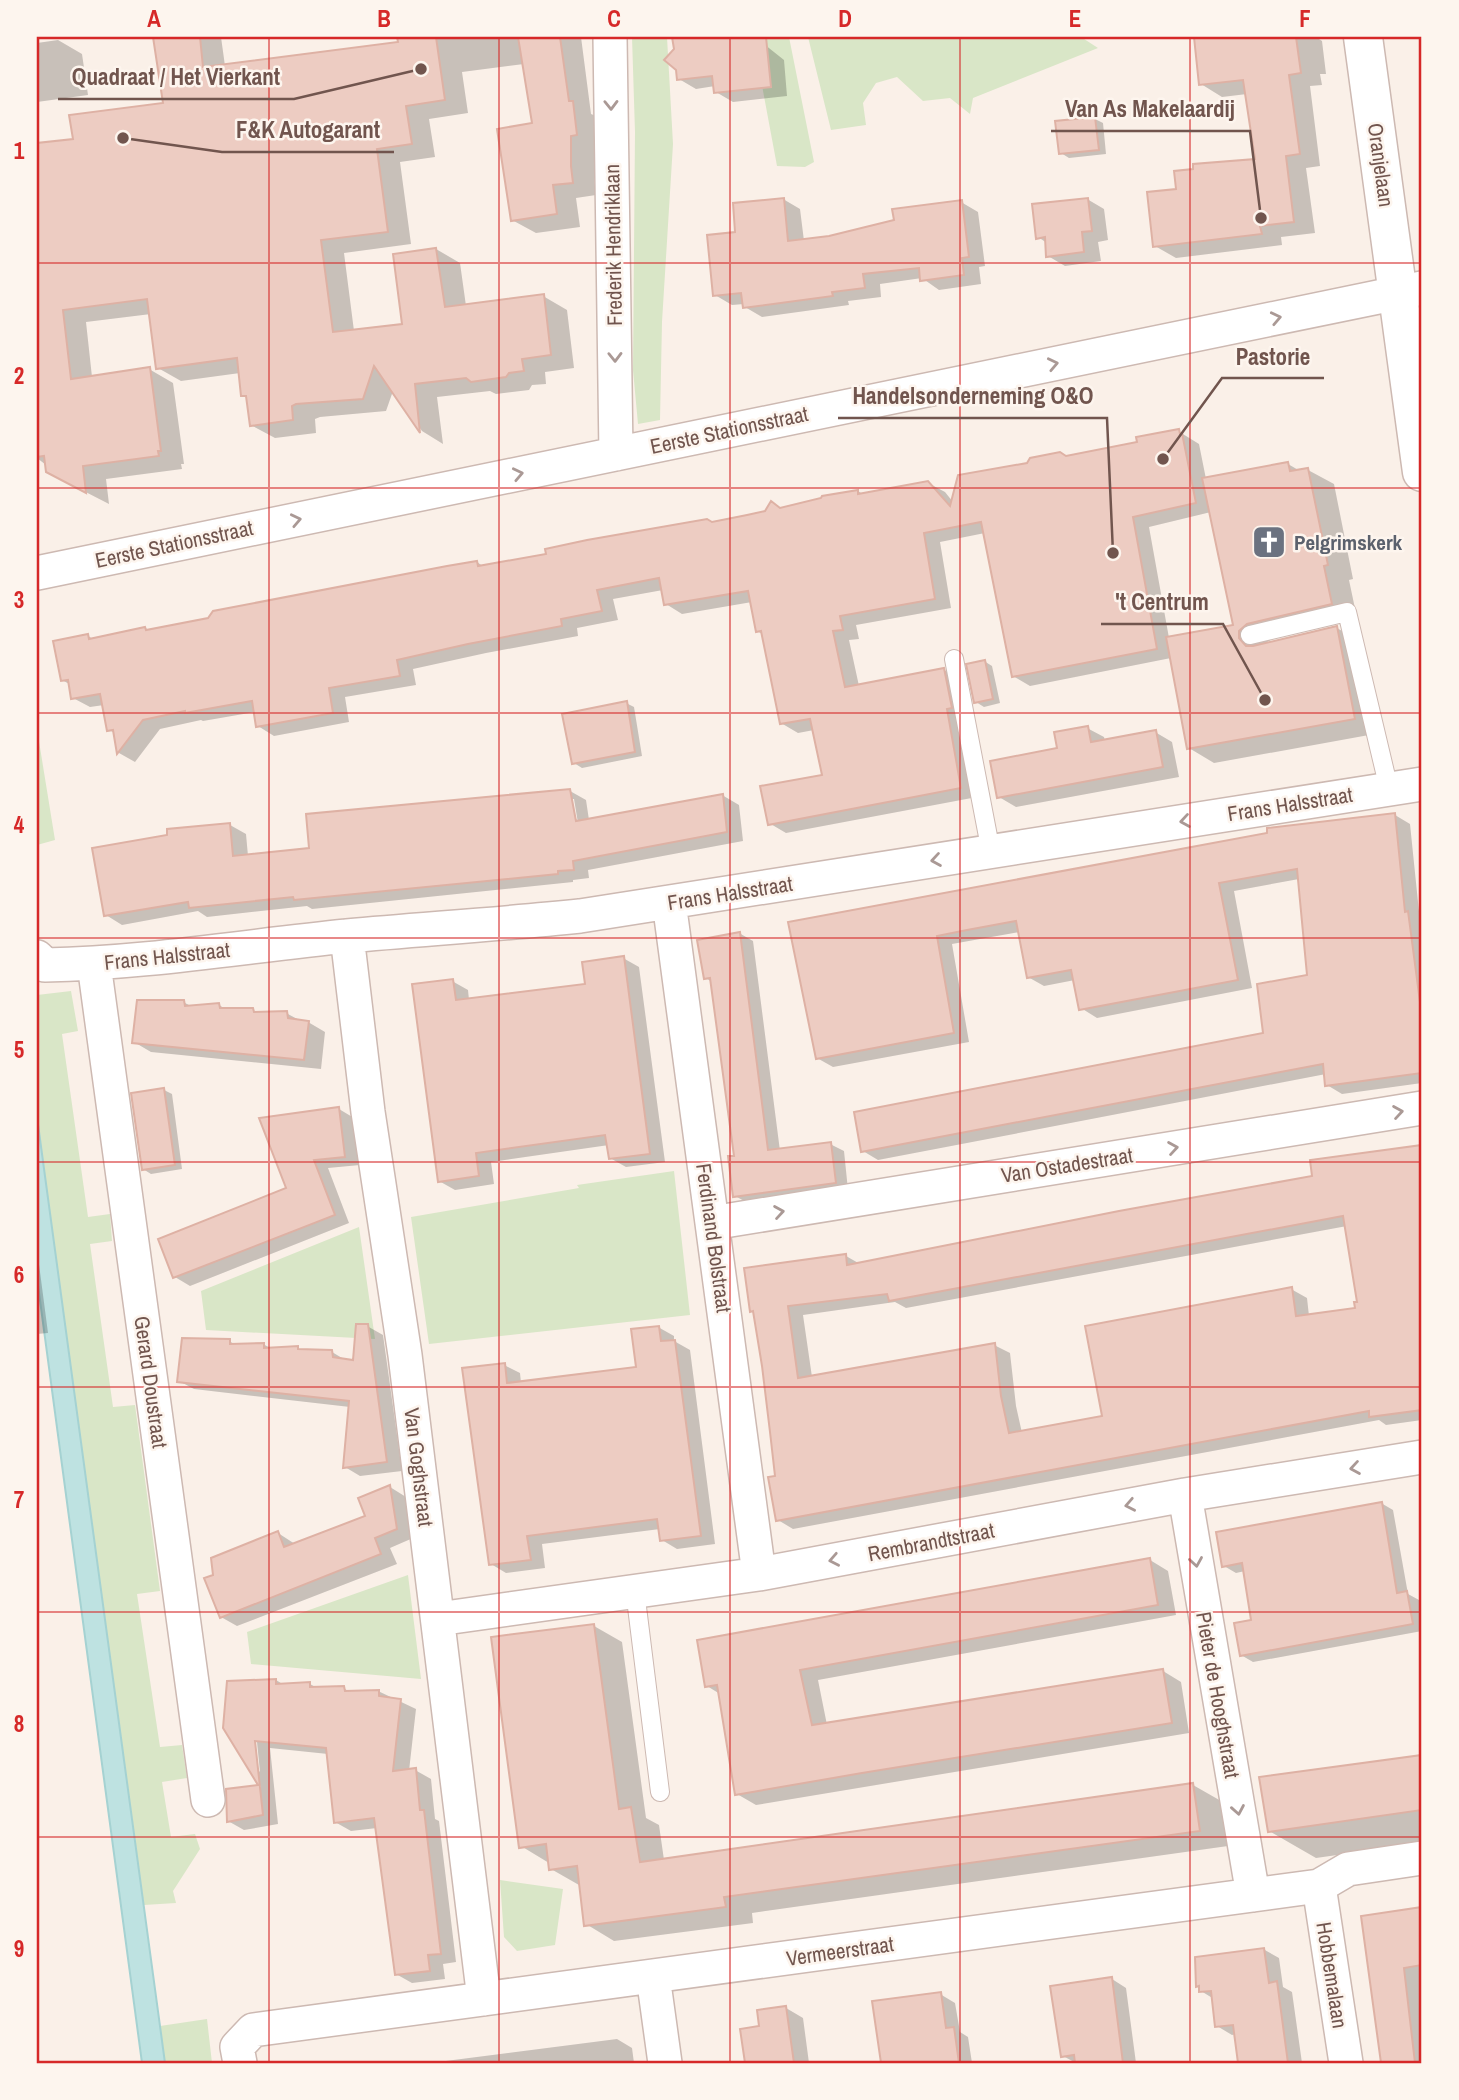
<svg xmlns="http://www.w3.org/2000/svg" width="1459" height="2100" viewBox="0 0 1459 2100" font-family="'Archivo Narrow',sans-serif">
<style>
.green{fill:#d9e6c7}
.water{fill:#bee2e1;stroke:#a5d2d2;stroke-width:2}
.shadow{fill:#0003;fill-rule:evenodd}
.building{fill:#edccc2;stroke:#deb1a4;stroke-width:2;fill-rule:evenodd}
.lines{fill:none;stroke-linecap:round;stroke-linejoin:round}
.service-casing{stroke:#cdb9b2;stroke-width:20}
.minor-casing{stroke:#cdb9b2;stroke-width:36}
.tertiary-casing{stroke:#cdb9b2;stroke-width:41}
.service{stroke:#fff;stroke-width:18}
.minor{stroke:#fff;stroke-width:33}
.tertiary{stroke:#fff;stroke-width:38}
.oneway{stroke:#aa9995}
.grid{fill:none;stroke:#d62828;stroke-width:2;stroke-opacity:0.55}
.labels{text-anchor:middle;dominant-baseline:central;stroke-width:5;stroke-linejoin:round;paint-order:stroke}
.street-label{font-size:21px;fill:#71554e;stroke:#fdf5ee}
.worship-label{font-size:21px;font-weight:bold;fill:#5b616d;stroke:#fdf5ee;text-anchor:start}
.leader{fill:none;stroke:#71554e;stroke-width:2.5}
.callout-dot{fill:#71554e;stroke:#fdf5ee;stroke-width:2.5}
.callout-label{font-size:23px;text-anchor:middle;font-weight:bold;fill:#71554e;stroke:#fdf5ee;stroke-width:5;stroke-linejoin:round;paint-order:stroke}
.neatline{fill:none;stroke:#d62828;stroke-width:2.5}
.grid-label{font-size:23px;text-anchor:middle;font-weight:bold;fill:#d62828}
</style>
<rect width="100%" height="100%" fill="#faf0e8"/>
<path class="green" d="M632,37H667L673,144L662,322L660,420L638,424L633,370L635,132Z
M753,37H789L814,162L805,167L777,166Z
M808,37H1081L1098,48L973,98L970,114L950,98L923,101L897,77L876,83L863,103L866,125L831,130Z
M37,729L55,840L37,845Z
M71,991L78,1031L62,1034L88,1217L110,1214L112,1241L90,1244L113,1407L135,1405L160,1591L137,1594L160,1747L182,1745L187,1778L162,1782L171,1837L195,1834L200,1849L173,1891L176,1903L144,1905L37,1117V995Z
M674,1171L690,1315L429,1344L411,1217L579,1188L577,1185Z
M359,1227L375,1339L206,1330L201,1291Z
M408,1575L421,1679L251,1664L247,1632Z
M500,1880L563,1889L555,1945L517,1951L504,1937Z
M207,2019L212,2063H165L160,2026Z"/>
<path class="water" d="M37,1117L165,2063H142L37,1278Z"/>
<path class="shadow" d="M155,37H221L225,66L400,43L399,37H581L591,114L596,116L600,148L594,149V180L596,195L576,198L580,227L536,233L512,220L534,125L524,64L462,72L468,113L429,119L435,157L400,162L411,244L344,253L354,331L404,325L436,249L460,263L466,306L543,296L567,310L574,368L545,372L546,384L532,385L529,390L496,394L490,391L437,397L443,444L422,431L393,391L386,411L320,417L315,419L316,433L275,438L251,425L248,398L243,395L240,373L181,381L158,368L151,314L86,322L92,377L149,369L173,383L184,464H181L182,469L106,479L109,504L72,485L37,458V145L75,141L165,105Z
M674,37H755L784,60L787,96L733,102L716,92L715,86L696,89L679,79Z
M1204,37H1316L1322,41L1326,74H1320L1322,85L1310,86L1320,166L1306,168L1315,233L1281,237L1282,245L1176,258L1155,246L1177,191L1257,160L1247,94L1222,97L1201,84L1195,38Z
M58,40L82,54L88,95L37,102V43Z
M1095,119L1103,123L1106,154L1069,158L1061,153Z
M783,199L800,209L804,241L830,238L961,202L978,212L985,266L979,267L981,284L939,290L922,278L880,284L881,297L848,301L849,305L762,317L745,307L744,304L732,305L715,295L737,234Z
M1087,199L1104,209L1108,240L1098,242L1101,261L1065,266L1048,256L1047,243L1038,237Z
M1178,431L1199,444L1206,479L1288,464L1300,471L1308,470L1334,484L1353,579L1349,580L1357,618L1274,638L1262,645L1337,628L1362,643L1380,733L1214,763L1189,748L1171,658L1030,686L1013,676L985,533L940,542L951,608L856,625L859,639L849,640L859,686L944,670L961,679L977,797L786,833L769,823L824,776L814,730L798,733L781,723L764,635L757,631L752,602L682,614L666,604L663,590L613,599L618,620L577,628L578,636L486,653L413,669L416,685L345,697L349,722L274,736L258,726L255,712L203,721L201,720L160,729L135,762L119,753L115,733L109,730L104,705L90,707L73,698L71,685L62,680L88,636L93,639L145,629L150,631L477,562L484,567L782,510L858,491L864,495L928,483L945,492L953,502L1066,457L1140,443ZM1211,512L1235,626L1169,638L1149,527Z
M984,661L992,666L1000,703L984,707L976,702Z
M626,703L634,707L642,756L582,768L574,763Z
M1087,728L1104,737L1105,741L1155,732L1172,742L1179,777L1016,807L999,797Z
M570,791L586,800L589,820L722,795L739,805L743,841L588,870L589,878L573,880V882L312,909L307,906L207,917L198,911L122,925L106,915L230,825L246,834L248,856L311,849ZM570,799H574L579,829L575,830Z
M1395,815L1410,824L1418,902L1420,920L1422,921V1083L1342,1094L1327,1085L1326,1074L878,1160L863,1151L1265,1034L1309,977L1299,879L1234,891L1252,988L1097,1018L1081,1008L1075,980L1044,986L1028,977L1020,932L952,944L969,1042L833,1067L817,1058L790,924Z
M739,933L753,941L780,1151L830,1144L844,1151L848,1190L748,1203L735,1196L736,1157L712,982L706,978Z
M623,958L639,967L665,1162L626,1167L610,1158L609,1145L491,1162L494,1184L455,1190L439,1181L452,981L468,990L469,1000L587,985Z
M183,1002L193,1007L219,1005L227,1010H253L260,1014L286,1013L301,1021L308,1022L325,1032L321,1069L151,1052L134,1042Z
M164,1090L172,1094L182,1169L151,1174L143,1169Z
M339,1109L354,1118L360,1165L328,1168L349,1223L190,1286L175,1277L288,1189Z
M1422,1147V1420L1386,1425L1379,1420L793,1529L778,1520L777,1477L763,1366L755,1313L751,1311L846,1256L860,1264L1314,1177L1312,1161ZM1347,1226L1359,1303L1357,1310L1309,1316L1307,1298L1291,1289L1104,1418L1022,1433L1016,1406L1010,1353L994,1345L812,1377L803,1315L895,1302L906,1308Z
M37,1249L48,1333L37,1334Z
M367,1326L383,1335L402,1471L360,1476L345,1467L350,1407L194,1389L179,1381L229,1341L236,1345L263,1344L272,1349L298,1348L302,1351L332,1352L347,1361L354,1362Z
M658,1327L674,1336V1341L690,1350L715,1544L677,1549L662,1540L660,1529L542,1544L545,1568L506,1573L491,1564L504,1365L520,1373L521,1383L638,1368Z
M390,1487L406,1497L413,1538L390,1548L397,1564L237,1626L221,1617L215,1576L278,1533L295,1544L367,1517Z
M1381,1503L1393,1510L1408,1594L1419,1600L1422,1631L1253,1662L1241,1655L1253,1621L1245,1571L1236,1573L1224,1566Z
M1150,1560L1168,1571L1176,1615L818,1680L827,1725L1163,1671L1181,1682L1189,1733L756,1805L737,1794L720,1694L707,1686Z
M594,1626L622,1642L646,1818L659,1825L664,1860L1193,1785L1221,1801L1228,1846L752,1913L753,1923L614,1941L586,1924L579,1885L551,1869L549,1863L521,1846Z
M276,1680L284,1685L310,1684L317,1688H343L352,1693L378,1691L416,1709L409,1771L415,1770L431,1779L435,1819L439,1821L456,1962L443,1964L445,1979L412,1983L396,1974L377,1828L351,1831L335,1822L328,1754L270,1748L278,1824L244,1830L228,1821V1791L261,1787L224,1728ZM252,1732H256L260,1772L256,1768Z
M1422,1756V1843L1316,1858L1269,1831L1261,1779Z
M1422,1909V2063H1382L1363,1918Z
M1263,1949L1279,1958L1283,1987L1292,1992L1302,2063H1240L1236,2034L1232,2035L1217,2026L1214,1999L1201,1991L1200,1987L1198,1986Z
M1112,1979L1126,1988L1136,2063H1076L1063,2056Z
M940,1994L955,2003L960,2032L968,2037L972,2063H912L909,2042Z
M786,2008L803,2018L809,2063H747L742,2031L761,2028Z
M617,2039L632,2048L634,2063H430Z"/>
<path class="building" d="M153,37H200L203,67L398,42L397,37H436L445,100L406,106L412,144L377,149L388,232L321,240L333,332L402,324L393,254L436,248L445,307L544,294L551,355L522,359L524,371L509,373L506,377L471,382L466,378L415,384L420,433L374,366L363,399L296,404L292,406L293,420L250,426L246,396H241L237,358L156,369L147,299L63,310L71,379L150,367L161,451H158L159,456L83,466L86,493L46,472L44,456L37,457V143L73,139L69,115L163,103Z
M518,37H560L569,101H573L577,135L571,136V166L573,183L553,185L557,214L511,221L497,129L532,123Z
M672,37H766L771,87L714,93L712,76L677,80L676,70L664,60L674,49Z
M1194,37H1296L1301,73L1289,75L1300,154L1286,156L1294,222L1260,226L1262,234L1153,247L1147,192L1176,189L1174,171L1193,169V164L1255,159L1243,80L1199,85Z
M1095,117L1099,150L1059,154L1055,121Z
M784,198L788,241L829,236L894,220L892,209L962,200L969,257L962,258L964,275L920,281L919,268L863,274L865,288L832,292L833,296L743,308L741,293L713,296L707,235L735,232L733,203Z
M1088,198L1092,231L1082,232L1084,252L1046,257L1045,237L1036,239L1032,204Z
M1179,429L1180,434L1182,433L1196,503L1133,517L1157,649L1012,677L981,522L924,533L935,599L840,616L843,630L833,631L845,687L944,668L952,708L947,709L961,788L768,825L760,786L822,775L810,719L780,724L761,631L756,632L748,591L664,605L659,578L597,590L602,611L561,619L562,626L468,644L397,660L400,676L329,688L333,713L256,727L252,701L185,713V711L143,720L117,754L113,730L107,731L100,694L71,699L68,680L61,681L53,641L88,634L89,639L145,627L146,630L208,618L213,611L447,566L477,561L478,566L546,554L545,549L587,540L707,519L712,522L747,515L765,511L771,501L780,508L821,498L822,496L858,490V494L928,481L950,506L958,475L1027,463L1030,458L1060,452L1066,456L1137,442L1136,437Z
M1288,462L1290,471L1308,468L1328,565L1324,566L1332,604L1247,624L1239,631V638L1246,646H1253L1337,626L1355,719L1187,749L1166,637L1233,625L1202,478Z
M985,660L993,699L974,703L966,664Z
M627,701L635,752L572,764L562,714Z
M1088,726L1091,742L1156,730L1163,767L997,798L990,761L1057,748L1054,732Z
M570,789L576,821L723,794L727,832L573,861L574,870L558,871V874L294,900L293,897L189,908L188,902L104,916L92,848L167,835V829L230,823L233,856L309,848L306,814Z
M1395,813L1403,892L1405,912L1408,911L1422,1017V1073L1325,1086L1323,1064L861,1152L854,1112L1263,1033L1257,984L1307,975L1297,869L1219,883L1238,980L1079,1010L1071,970L1027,978L1016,921L967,930L937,936L954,1033L816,1059L788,922L1267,833V828Z
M740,932L768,1150L831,1142L836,1183L733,1197L728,1156H734L710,978L704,979L697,940Z
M624,956L650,1154L609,1159L605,1135L476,1153L479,1176L438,1182L412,984L453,979L456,1000L585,984L582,962Z
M137,1000H184L185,1006L219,1003L220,1008H253L254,1012L287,1011L288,1018L309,1021L304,1060L132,1043Z
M164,1088L175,1165L142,1170L131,1093Z
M339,1107L345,1157L314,1160L335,1215L173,1278L158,1239L286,1188L259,1118Z
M1422,1145V1410L1369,1417V1411L776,1521L768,1477L775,1476L770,1432L762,1366L753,1311L750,1312L744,1268L846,1254L847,1265L1119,1211L1312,1176L1310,1160ZM1343,1216L1357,1302H1354L1355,1308L1296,1316L1292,1287L1085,1326L1102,1416L1009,1433L1001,1396L995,1343L798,1378L788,1306L887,1294L889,1301Z
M356,1324H368L387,1462L343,1468L349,1401L177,1382L182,1338L230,1339V1344L264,1343V1348L298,1346V1349L332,1350L333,1357L353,1360Z
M659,1326L661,1341L675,1340L701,1536L660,1541L657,1519L527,1536L531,1560L489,1565L462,1368L505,1363L507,1383L636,1367L631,1329Z
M390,1485L397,1529L375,1538L381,1554L220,1618L204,1578L213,1575L211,1558L278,1531L284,1547L365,1516L358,1498Z
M1382,1502L1397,1593L1407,1591L1413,1624L1240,1656L1234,1623L1251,1620L1242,1563L1222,1567L1216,1532Z
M1150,1558L1158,1605L800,1670L812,1725L1163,1669L1172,1723L862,1773L735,1795L717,1685L705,1687L697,1640Z
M594,1624L619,1809L631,1807L640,1862L1193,1783L1200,1831L724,1897L726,1907L584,1926L577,1866L549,1870L546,1844L519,1848L491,1637Z
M276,1679V1684L310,1682V1687L344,1686L345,1691L379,1690V1696L401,1699L393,1771L416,1768L420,1810H424L441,1954L428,1955L430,1971L395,1975L374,1818L334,1823L326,1748L255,1741L263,1815L227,1822L226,1789L258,1785L223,1728L227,1681Z
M1422,1755V1810L1268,1832L1259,1777Z
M1422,1907V1965L1404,1968L1415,2063H1381L1361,1916Z
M1264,1948L1269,1983L1277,1981L1288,2063H1238L1233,2025L1215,2027L1211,1991L1199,1992V1986L1196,1987L1195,1957Z
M1112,1977L1123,2063H1075L1074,2055L1061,2057L1050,1986Z
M941,1992L946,2028L954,2027L959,2063H881L872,2001Z
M786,2006L794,2063H745L740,2029L759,2026L757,2010Z"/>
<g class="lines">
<g class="service-casing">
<path id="service" d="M1250,635L1347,612L1389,789
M954,659L991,852
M635,1591L660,1792"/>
</g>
<g class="minor-casing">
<path id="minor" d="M610,37L616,454
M37,573L1422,288
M669,902L759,1574
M347,936L368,1112L405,1355L484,1999
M37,957L45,965C146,963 246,946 347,936C425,929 502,924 580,916L1422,784
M94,964L208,1800
M712,1223L1422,1108
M1185,1495L1253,1895
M438,1619L759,1574L1185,1495L1422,1457
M1319,1886L1346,2063
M653,1976L665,2063
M240,2063L237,2047L253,2030L1319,1886L1348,1869L1422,1858"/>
</g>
<g class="tertiary-casing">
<path id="tertiary" d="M1363,37L1422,472"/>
</g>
<use href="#service" class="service"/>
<use href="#minor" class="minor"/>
<use href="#tertiary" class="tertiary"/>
</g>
<defs><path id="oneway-chevron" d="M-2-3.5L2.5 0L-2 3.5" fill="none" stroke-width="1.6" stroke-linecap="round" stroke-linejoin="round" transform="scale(1.75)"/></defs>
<g class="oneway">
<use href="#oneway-chevron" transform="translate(611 105) rotate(89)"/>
<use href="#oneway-chevron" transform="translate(1276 318) rotate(-12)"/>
<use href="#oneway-chevron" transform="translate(615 357) rotate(89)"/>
<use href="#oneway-chevron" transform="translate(1053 364) rotate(-12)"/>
<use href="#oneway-chevron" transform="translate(518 474) rotate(-12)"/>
<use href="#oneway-chevron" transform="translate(296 520) rotate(-12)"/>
<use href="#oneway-chevron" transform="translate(1185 821) rotate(171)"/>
<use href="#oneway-chevron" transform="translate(936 860) rotate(171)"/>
<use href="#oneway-chevron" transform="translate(1398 1112) rotate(-9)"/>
<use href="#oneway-chevron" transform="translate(1173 1148) rotate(-9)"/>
<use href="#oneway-chevron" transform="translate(779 1212) rotate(-9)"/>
<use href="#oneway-chevron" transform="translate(1355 1468) rotate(171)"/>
<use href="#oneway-chevron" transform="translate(1130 1505) rotate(169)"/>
<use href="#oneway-chevron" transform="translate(834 1560) rotate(169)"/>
<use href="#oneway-chevron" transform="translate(1196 1562) rotate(81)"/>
<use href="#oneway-chevron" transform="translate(1238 1810) rotate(80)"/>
</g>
<path class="grid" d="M269,37V2063M499,37V2063M730,37V2063M960,37V2063M1190,37V2063M37,263H1422M37,488H1422M37,713H1422M37,938H1422M37,1162H1422M37,1387H1422M37,1612H1422M37,1837H1422"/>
<defs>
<g id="church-square" transform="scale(1.75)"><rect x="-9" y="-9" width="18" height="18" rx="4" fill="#6b7280" stroke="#fdf5ee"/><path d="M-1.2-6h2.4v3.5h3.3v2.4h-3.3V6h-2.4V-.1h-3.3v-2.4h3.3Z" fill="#fff"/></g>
</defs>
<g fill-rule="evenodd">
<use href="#church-square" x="1269" y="542"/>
</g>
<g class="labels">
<g class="street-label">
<text transform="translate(1381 165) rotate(82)">Oranjelaan</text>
<text transform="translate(613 245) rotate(-91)">Frederik Hendriklaan</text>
<text transform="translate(729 430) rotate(-12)">Eerste Stationsstraat</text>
<text transform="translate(174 544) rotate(-12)">Eerste Stationsstraat</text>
<text transform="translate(1290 804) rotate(-9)">Frans Halsstraat</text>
<text transform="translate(730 893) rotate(-9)">Frans Halsstraat</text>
<text transform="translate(167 956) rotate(-6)">Frans Halsstraat</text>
<text transform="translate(1067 1165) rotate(-9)">Van Ostadestraat</text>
<text transform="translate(714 1238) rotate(82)">Ferdinand Bolstraat</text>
<text transform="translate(151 1382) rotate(82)">Gerard Doustraat</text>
<text transform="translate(419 1467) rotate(83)">Van Goghstraat</text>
<text transform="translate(931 1542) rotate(-11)">Rembrandtstraat</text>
<text transform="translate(1218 1695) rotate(80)">Pieter de Hooghstraat</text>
<text transform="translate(840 1951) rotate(-8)">Vermeerstraat</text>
<text transform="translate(1332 1975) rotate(81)">Hobbemalaan</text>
</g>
<g class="worship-label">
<text x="1294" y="542">Pelgrimskerk</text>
</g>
</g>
<path class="leader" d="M421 69L294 99H58M1261 218L1250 131H1051M123 138L222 152H394M1163 459L1222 378H1324M1113 553L1107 418H838M1265 700L1223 624H1101"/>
<g class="callout-dot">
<circle cx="421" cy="69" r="7"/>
<circle cx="1261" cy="218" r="7"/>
<circle cx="123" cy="138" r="7"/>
<circle cx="1163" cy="459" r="7"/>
<circle cx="1113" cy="553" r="7"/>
<circle cx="1265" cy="700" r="7"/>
</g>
<g class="callout-label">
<text x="176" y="85">Quadraat / Het Vierkant</text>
<text x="1150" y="117">Van As Makelaardij</text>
<text x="308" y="138">F&amp;K Autogarant</text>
<text x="1273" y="365">Pastorie</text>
<text x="973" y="404">Handelsonderneming O&amp;O</text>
<text x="1162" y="610">'t Centrum</text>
</g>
<rect width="1459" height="2100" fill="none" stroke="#fdf5ee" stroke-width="77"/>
<rect x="38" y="38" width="1382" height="2024" class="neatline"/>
<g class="grid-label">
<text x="154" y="27">A</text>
<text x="384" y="27">B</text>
<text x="614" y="27">C</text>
<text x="845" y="27">D</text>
<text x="1075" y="27">E</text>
<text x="1305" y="27">F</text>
<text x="19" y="159">1</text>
<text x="19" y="384">2</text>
<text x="19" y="608">3</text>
<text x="19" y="833">4</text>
<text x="19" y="1058">5</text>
<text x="19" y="1283">6</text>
<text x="19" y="1508">7</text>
<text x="19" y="1732">8</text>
<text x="19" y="1957">9</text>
</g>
</svg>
